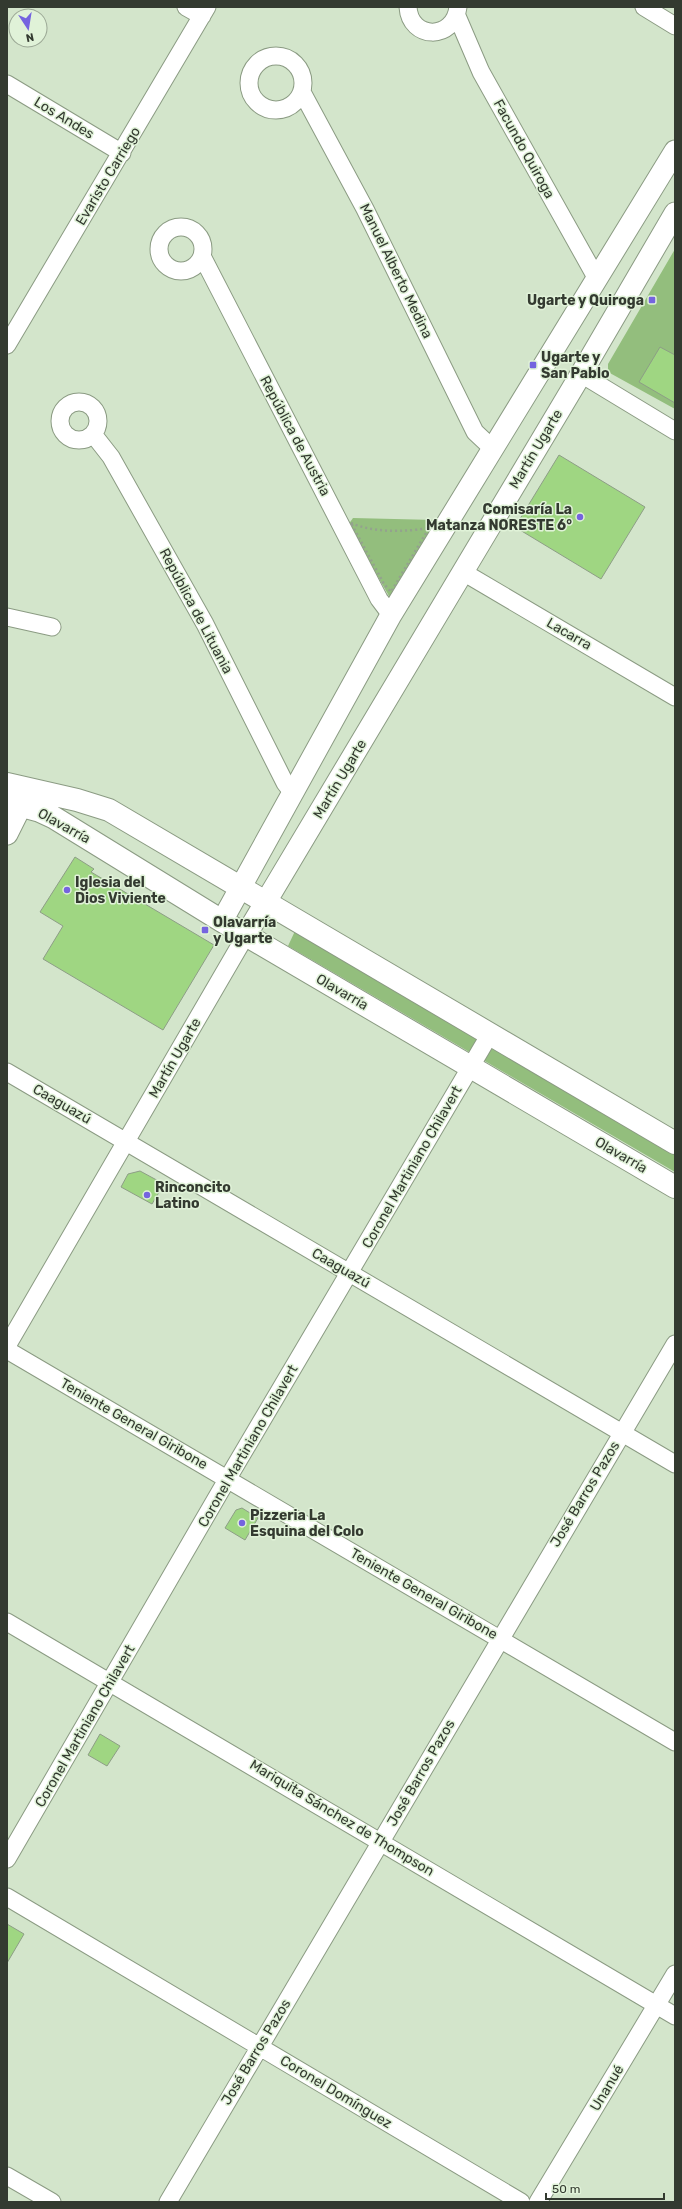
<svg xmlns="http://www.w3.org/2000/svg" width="682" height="2209" viewBox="0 0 682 2209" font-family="Rubik,sans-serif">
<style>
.green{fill:#93be7d}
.building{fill:#9fd682;stroke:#8d9e86}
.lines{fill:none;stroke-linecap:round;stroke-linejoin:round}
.minor-casing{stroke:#8b9b83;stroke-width:19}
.tertiary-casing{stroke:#8b9b83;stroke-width:23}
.secondary-casing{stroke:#8b9b83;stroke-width:24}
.path{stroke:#94a28e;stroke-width:2.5;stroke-dasharray:2 3;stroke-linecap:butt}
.minor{stroke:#fff;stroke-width:17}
.tertiary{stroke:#fff;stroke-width:21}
.secondary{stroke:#fff;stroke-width:22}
.poi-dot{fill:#7564df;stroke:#e0f2d8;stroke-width:1.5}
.labels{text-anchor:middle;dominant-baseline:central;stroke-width:3;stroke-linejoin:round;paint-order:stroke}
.street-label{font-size:14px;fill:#333a30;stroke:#e0f2d8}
.poi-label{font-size:14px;font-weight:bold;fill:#333a30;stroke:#e0f2d8;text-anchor:start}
</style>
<rect width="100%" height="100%" fill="#d3e5cb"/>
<path class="green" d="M675,249V409L608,372V364Z
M353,518L436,520L394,596H389L348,525Z
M295,931L675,1155V1172L288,946Z"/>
<path class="building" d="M660,347L675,355V403L639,382Z
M559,455L645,507L601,579L515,527Z
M75,857L94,869L91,872L214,945L163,1030L43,959L63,926L40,912Z
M140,1171L164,1184L152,1204L121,1187L128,1174Z
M242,1508L258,1518L245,1540L225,1528L236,1510Z
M100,1734L120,1746L107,1766L88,1755Z
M7,1924L24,1934L7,1963Z"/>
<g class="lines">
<g class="minor-casing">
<path id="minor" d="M186,7L202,16
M408,7C410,40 454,41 458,7
M644,7L675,26
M457,16L481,72L597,279
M249 83a27 27 0 1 1 54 0a27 27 0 1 1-54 0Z
M7,84L122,153
M302,92L365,209L475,432L492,448
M159 249a22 22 0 1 1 44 0a22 22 0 1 1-44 0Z
M202,256L379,599L391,615
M7,345L207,7
M581,374L675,431
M60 421a19 19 0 1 1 38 0a19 19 0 1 1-38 0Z
M93,434L111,457L205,624L285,783L292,792
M463,572L675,697
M7,617L52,627
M7,1072L675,1464
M7,1346L246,935
M7,1350L675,1742
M7,1622L675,2016
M7,1859L228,1478L490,1034
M7,1897L521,2202
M7,2176L52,2202
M168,2202L675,1344
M538,2202L675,1974"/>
</g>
<g class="tertiary-casing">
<path id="tertiary" d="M7,834L29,790
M222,921L391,615L675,151
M246,935L581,374L675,213"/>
</g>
<g class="secondary-casing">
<path id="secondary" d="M7,784L77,800L109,810L675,1143
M7,802L40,811L53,817L222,921L675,1187"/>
</g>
<path class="path" d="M351,523C374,533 405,532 429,528L391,592L384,584Z"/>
<use href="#minor" class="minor"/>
<use href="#tertiary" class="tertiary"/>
<use href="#secondary" class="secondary"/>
</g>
<g class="poi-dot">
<rect x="648" y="296" width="8" height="8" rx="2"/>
<rect x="529" y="361" width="8" height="8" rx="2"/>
<circle cx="580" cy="517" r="4"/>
<circle cx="67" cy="890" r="4"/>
<rect x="201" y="926" width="8" height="8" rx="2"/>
<circle cx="147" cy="1195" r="4"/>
<circle cx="242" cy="1523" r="4"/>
</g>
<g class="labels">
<g class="street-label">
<text transform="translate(64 118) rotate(31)">Los Andes</text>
<text transform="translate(524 149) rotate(61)">Facundo Quiroga</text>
<text transform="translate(108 176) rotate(-59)">Evaristo Carriego</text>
<text transform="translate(396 271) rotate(64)">Manuel Alberto Medina</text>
<text transform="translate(295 436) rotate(62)">República de Austria</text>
<text transform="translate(536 449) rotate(-59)">Martín Ugarte</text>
<text transform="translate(196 611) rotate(62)">República de Lituania</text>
<text transform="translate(569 634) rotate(30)">Lacarra</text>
<text transform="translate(340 779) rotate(-59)">Martín Ugarte</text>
<text transform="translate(64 826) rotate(29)">Olavarría</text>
<text transform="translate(342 992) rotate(30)">Olavarría</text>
<text transform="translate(175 1058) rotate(-60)">Martín Ugarte</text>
<text transform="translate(62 1104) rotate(30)">Caaguazú</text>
<text transform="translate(621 1155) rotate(30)">Olavarría</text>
<text transform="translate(412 1167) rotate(-60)">Coronel Martiniano Chilavert</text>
<text transform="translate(341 1268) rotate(30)">Caaguazú</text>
<text transform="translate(134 1424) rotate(30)">Teniente General Giribone</text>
<text transform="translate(248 1446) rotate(-60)">Coronel Martiniano Chilavert</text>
<text transform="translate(585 1494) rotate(-59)">José Barros Pazos</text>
<text transform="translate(424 1594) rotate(30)">Teniente General Giribone</text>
<text transform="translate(85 1726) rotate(-60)">Coronel Martiniano Chilavert</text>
<text transform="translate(421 1773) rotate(-60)">José Barros Pazos</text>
<text transform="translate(342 1818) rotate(31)">Mariquita Sánchez de Thompson</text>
<text transform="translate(256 2052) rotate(-59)">José Barros Pazos</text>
<text transform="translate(607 2088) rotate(-59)">Unanué</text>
<text transform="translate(336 2092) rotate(31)">Coronel Domínguez</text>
</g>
<g class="poi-label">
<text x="644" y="300" text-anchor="end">Ugarte y Quiroga</text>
<text x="541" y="357">Ugarte y<tspan x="541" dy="16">San Pablo</tspan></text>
<text x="572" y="509" text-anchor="end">Comisaría La<tspan x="572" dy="16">Matanza NORESTE 6°</tspan></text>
<text x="75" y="882">Iglesia del<tspan x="75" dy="16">Dios Viviente</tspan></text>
<text x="213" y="922">Olavarría<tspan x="213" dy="16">y Ugarte</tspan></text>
<text x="155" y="1187">Rinconcito<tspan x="155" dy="16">Latino</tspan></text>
<text x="250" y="1515">Pizzeria La<tspan x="250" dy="16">Esquina del Colo</tspan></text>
</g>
</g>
<rect width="682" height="2209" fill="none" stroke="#333a30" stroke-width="16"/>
<g transform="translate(28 28) rotate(168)"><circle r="19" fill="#e0f2d8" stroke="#9ba895"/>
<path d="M0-3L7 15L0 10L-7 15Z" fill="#7564df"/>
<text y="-6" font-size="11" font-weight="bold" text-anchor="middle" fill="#333a30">N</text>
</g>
<path d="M546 2193v6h118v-6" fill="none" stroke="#333a30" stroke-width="2"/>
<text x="552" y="2193" font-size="12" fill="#333a30" stroke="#e0f2d8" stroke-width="3" paint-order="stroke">50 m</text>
</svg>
